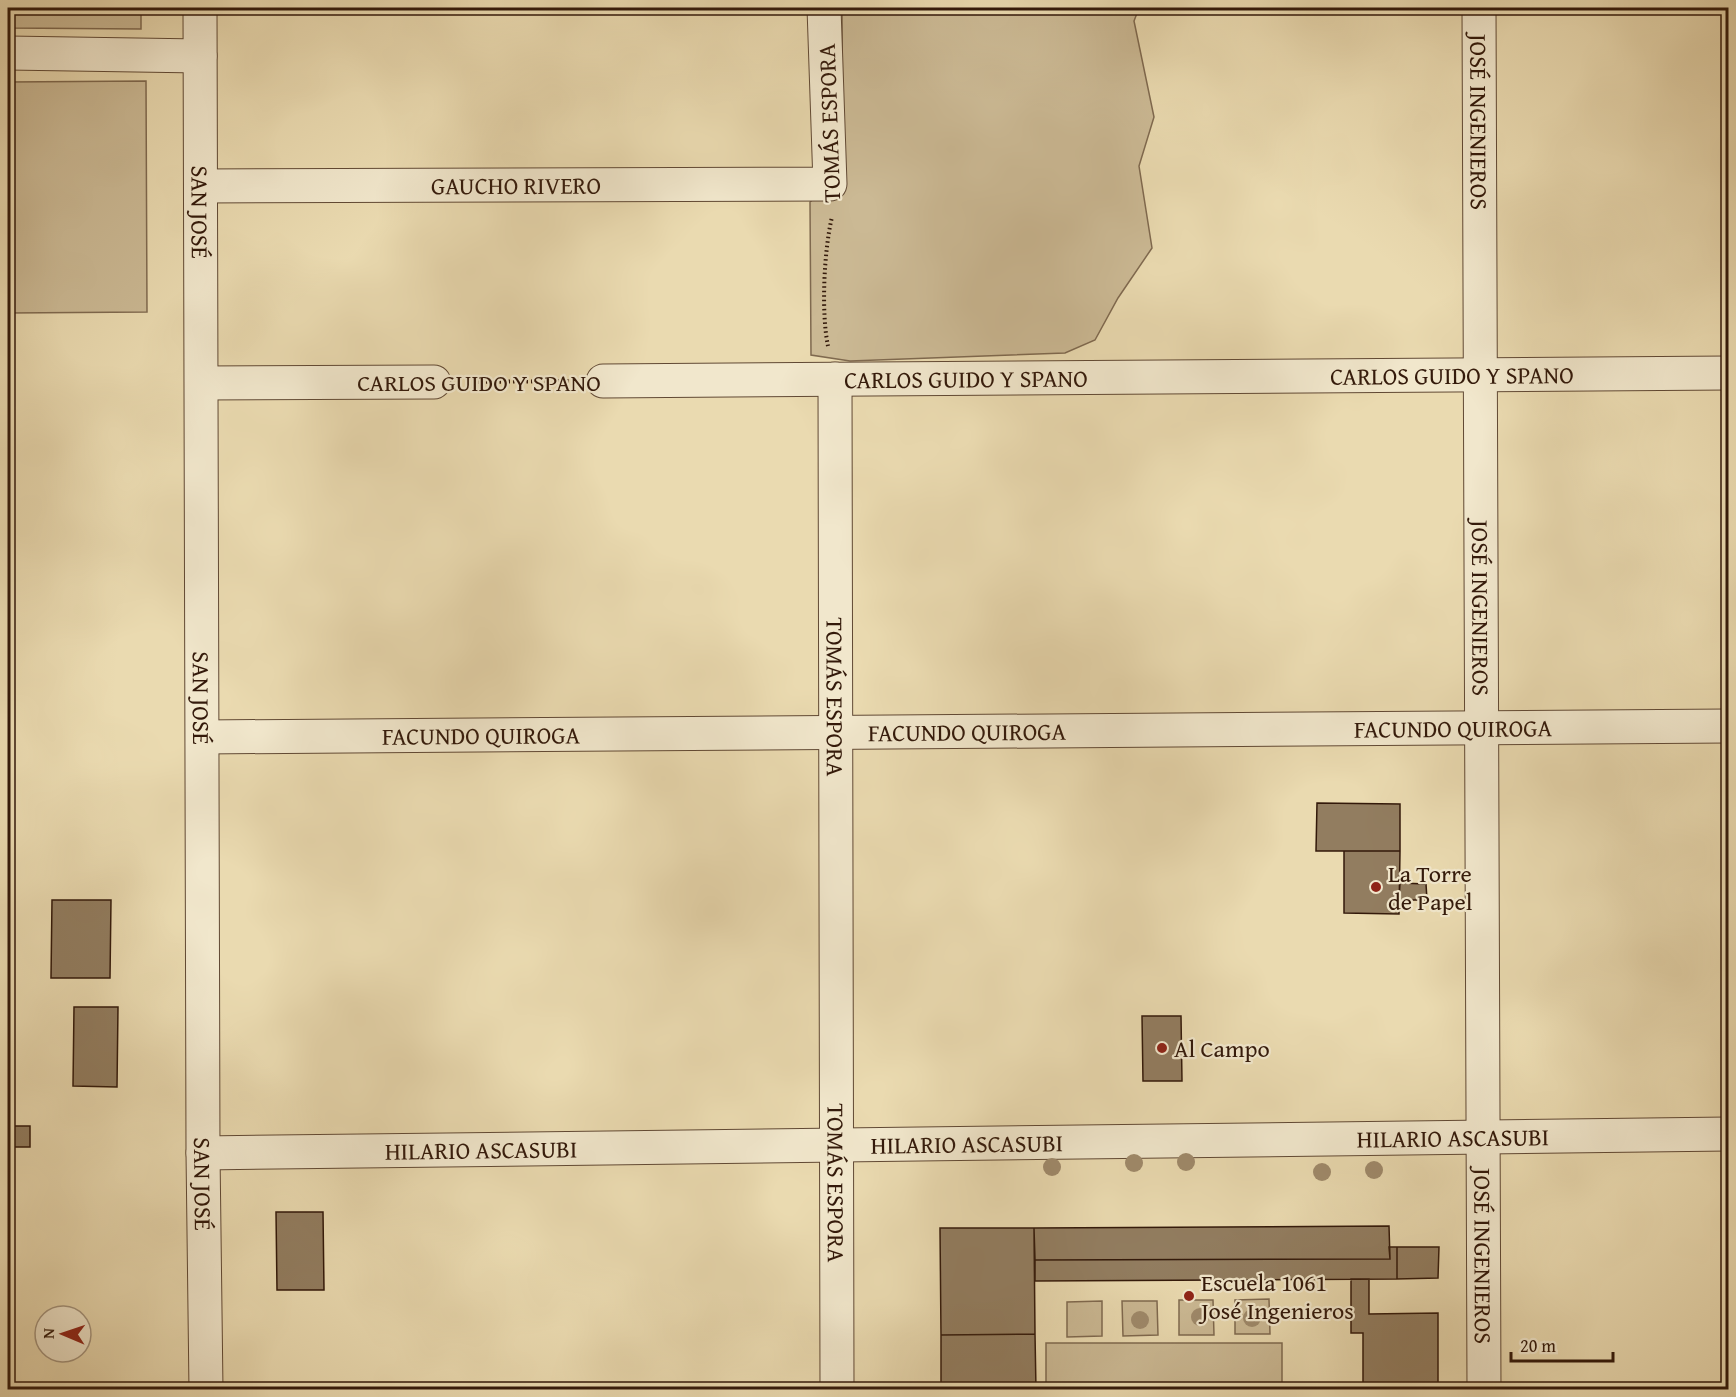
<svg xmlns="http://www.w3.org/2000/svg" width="1736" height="1397" viewBox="0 0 1736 1397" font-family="'Gentium Book Plus',serif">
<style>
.green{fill:#cbb994;stroke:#7f694f;stroke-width:1.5}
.building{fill:#927d60;stroke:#33190a;stroke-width:1.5}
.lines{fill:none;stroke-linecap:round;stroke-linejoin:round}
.minor-casing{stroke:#614934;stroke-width:35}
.path{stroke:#33190a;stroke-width:4;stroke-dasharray:1.5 3;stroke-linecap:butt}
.minor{stroke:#f1e7cc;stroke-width:33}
.tree{fill:#9f8a6b}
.poi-dot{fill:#8f2418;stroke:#f1e7cc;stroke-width:2}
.labels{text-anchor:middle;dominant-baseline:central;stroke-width:4.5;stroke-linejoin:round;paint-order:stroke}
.street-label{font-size:24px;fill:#33190a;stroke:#f1e7cc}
.poi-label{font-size:24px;fill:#33190a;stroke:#f1e7cc;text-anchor:start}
</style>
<rect width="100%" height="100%" fill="#eadab0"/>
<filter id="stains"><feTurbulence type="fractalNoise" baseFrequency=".00333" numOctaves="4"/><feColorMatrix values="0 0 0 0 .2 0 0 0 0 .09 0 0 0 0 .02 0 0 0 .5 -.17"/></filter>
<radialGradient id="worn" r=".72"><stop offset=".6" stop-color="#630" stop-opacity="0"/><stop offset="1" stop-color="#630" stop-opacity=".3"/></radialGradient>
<path class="green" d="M8,8H141V29L8,28Z
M842,8H1139L1134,21L1154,117L1139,166L1152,248L1118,298L1095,340L1065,353L850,361L811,355L810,202L843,176Z
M146,81L147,312L8,313V82Z
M1269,1299L1270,1334H1235V1300Z
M1179,1300H1213L1214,1335H1179Z
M1102,1301V1336L1067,1337V1302Z
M1122,1301H1157L1158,1335L1123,1336Z
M1046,1343H1282V1389H1046Z"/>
<path class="building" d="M1317,803L1400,804V851H1316Z
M1344,851H1400L1399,914L1344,913Z
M1400,883L1426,884L1427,900H1399Z
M52,900H111L110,978H51Z
M74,1007H118L117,1087L73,1086Z
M1142,1016H1181L1182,1081H1143Z
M8,1126H30V1147H8Z
M276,1212H323L324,1290H277Z
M1389,1226L1390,1259L1035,1260L1034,1228Z
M940,1228H1034L1035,1334L941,1335Z
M1389,1247H1397V1279L1035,1281V1260L1390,1259Z
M1397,1247H1439L1438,1278L1397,1279Z
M1351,1279H1369V1314L1438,1313V1390H1363V1333H1351Z
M1035,1334L1036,1390H941V1335Z"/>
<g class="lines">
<g class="minor-casing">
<g id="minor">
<path id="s1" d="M200,8L203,1153L206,1390"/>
<path id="s2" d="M1479,8L1484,1390"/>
<path d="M8,53L200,56"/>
<path id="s3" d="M201,186L830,184L824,8"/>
<path id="s4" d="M835,379L837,1390"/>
<path id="s5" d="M603,381L1728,373"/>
<path d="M202,383L434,382"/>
<path id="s6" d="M203,737L1728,726"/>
<path id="s7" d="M203,1153L1728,1134"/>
</g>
</g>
<path class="path" d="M828,346C821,313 824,250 832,217
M468,382L571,381"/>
<use href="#minor" class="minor"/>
</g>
<g class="tree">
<circle cx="1186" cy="1162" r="9"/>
<circle cx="1134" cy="1163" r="9"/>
<circle cx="1052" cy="1167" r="9"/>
<circle cx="1374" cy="1170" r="9"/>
<circle cx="1322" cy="1172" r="9"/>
<circle cx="1200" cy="1317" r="9"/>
<circle cx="1252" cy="1318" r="9"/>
<circle cx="1140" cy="1320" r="9"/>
</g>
<g class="poi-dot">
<circle cx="1376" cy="887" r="6"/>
<circle cx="1162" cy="1048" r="6"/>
<circle cx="1189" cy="1296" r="6"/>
</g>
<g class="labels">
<g class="street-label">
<text transform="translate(829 123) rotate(-92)">TOMÁS ESPORA</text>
<text stroke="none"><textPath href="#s2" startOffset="114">JOSÉ INGENIEROS</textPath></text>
<text stroke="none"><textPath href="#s3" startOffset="315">GAUCHO RIVERO</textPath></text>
<text stroke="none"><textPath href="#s1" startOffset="204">SAN JOSÉ</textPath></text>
<text stroke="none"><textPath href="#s5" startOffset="849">CARLOS GUIDO Y SPANO</textPath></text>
<text stroke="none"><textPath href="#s5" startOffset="363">CARLOS GUIDO Y SPANO</textPath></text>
<text x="479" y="382">CARLOS GUIDO Y SPANO</text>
<text stroke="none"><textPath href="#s2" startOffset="600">JOSÉ INGENIEROS</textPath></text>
<text stroke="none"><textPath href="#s4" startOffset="318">TOMÁS ESPORA</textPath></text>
<text stroke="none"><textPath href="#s1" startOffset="690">SAN JOSÉ</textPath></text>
<text stroke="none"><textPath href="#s6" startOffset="1250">FACUNDO QUIROGA</textPath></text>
<text stroke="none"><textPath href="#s6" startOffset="764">FACUNDO QUIROGA</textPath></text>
<text stroke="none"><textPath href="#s6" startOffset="278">FACUNDO QUIROGA</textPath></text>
<text stroke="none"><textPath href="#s7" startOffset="1250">HILARIO ASCASUBI</textPath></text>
<text stroke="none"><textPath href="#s7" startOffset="764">HILARIO ASCASUBI</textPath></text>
<text stroke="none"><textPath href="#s7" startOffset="278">HILARIO ASCASUBI</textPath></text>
<text stroke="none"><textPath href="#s4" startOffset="804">TOMÁS ESPORA</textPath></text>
<text stroke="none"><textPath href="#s1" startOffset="1176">SAN JOSÉ</textPath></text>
<text stroke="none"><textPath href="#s2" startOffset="1248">JOSÉ INGENIEROS</textPath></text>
</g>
<g class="poi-label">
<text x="1388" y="873">La Torre<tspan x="1388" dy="28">de Papel</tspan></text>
<text x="1174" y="1048">Al Campo</text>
<text x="1201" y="1282">Escuela 1061<tspan x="1201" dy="28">José Ingenieros</tspan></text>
</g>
</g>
<rect width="1736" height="1397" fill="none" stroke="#eadab0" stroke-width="30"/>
<rect x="9" y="9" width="1718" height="1379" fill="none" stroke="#33190a" stroke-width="3"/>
<rect x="15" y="15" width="1706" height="1367" fill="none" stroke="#33190a" stroke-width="1.5"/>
<g transform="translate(63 1334) rotate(272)"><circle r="28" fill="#f1e7cc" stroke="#a5957e" stroke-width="1.5"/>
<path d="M0-4.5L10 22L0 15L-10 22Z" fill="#8f2418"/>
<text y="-9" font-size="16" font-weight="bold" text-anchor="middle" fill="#33190a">N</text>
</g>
<path d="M1511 1352v9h102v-9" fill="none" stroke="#33190a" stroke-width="3"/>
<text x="1520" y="1352" font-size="18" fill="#33190a" stroke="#f1e7cc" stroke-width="4.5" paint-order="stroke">20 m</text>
<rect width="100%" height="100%" filter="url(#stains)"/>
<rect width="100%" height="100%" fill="url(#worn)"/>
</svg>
